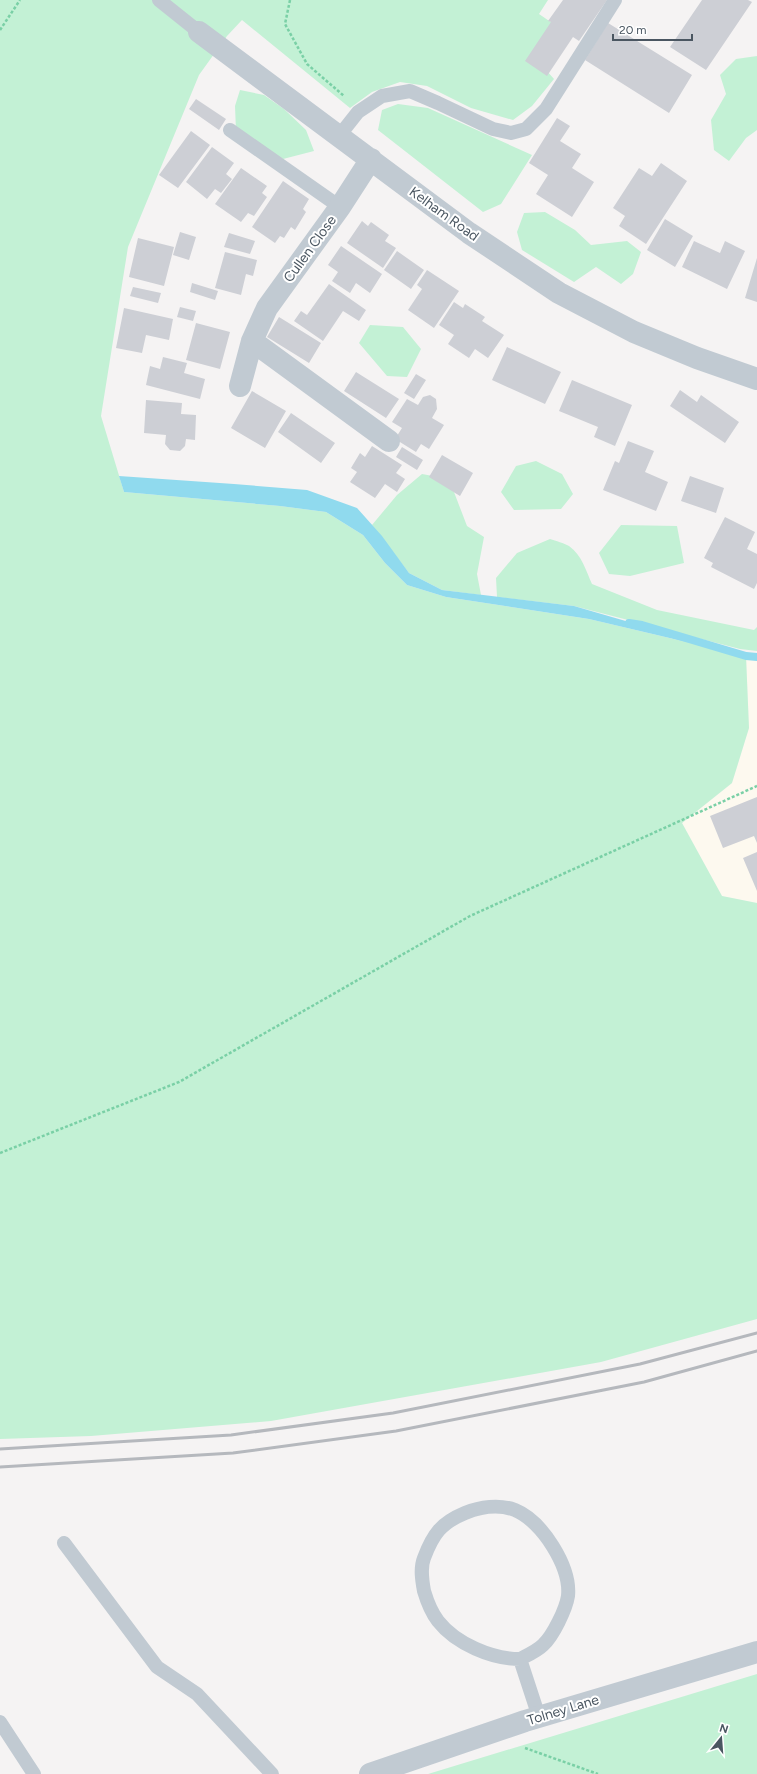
<svg xmlns="http://www.w3.org/2000/svg" width="757" height="1774" viewBox="0 0 757 1774" font-family="Figtree,sans-serif">
<style>
.commercial{fill:#fdf9ef}
.green{fill:#c3f1d5}
.water{fill:#90daee}
.lines{fill:none;stroke-linecap:round;stroke-linejoin:round}
.stream{stroke:#90daee;stroke-width:8}
.building{fill:#cdcfd5}
.path{stroke:#7ad0a6;stroke-width:2.5;stroke-dasharray:3 2;stroke-linecap:butt}
.lane{stroke:#c1cad2;stroke-width:14}
.street{stroke:#c1cad2;stroke-width:22}
.rail{stroke:#b5b8bd;stroke-width:3}
.labels{text-anchor:middle;dominant-baseline:central;stroke-width:4;stroke-linejoin:round;paint-order:stroke}
.street-label{font-size:14px;fill:#4a5661;stroke:#fff}
</style>
<rect width="100%" height="100%" fill="#f5f3f3"/>
<path class="commercial" d="M746,656L757,657V903L722,896L682,823L732,783L749,728Z"/>
<path class="green" d="M0,0H548L539,14L558,27L546,70L554,79L532,106L513,120L471,108L427,86L400,82L372,92L350,108L242,20L227,36L199,75L128,247L101,416L124,492L280,506L326,512L363,535L385,563L407,585L446,597L589,619L746,656L749,728L732,783L682,823L722,896L757,903V1319L601,1362L271,1421L91,1436L0,1439Z
M757,56V130L746,138L729,161L714,150L711,120L726,94L720,75L736,59Z
M240,90L264,95L284,109L306,130L314,151L283,159L236,131L235,106Z
M398,104L428,108L532,155L501,204L483,212L378,130L382,110Z
M545,212L575,230L591,245L627,241L641,252L633,274L621,284L596,267L574,282L522,250L517,232L524,213Z
M370,325L403,327L421,349L407,377L387,376L359,343Z
M536,461L562,474L573,494L561,509L514,510L501,492L516,466Z
M422,474L449,479L467,526L484,537L477,574L481,595L442,590L409,573L372,525L397,495Z
M621,525L677,526L684,563L630,576L609,574L599,553Z
M550,539C556,541 564,543 569,546C582,555 586,571 592,584L657,610L754,630L757,627V651L740,649L574,606L497,597L496,578L517,553Z
M757,1674V1774H428Z"/>
<path class="water" d="M119,476L234,484L307,490L357,508L382,536L409,573L442,590L574,606L746,656L589,619L446,597L407,585L385,563L363,535L326,512L280,506L124,492Z"/>
<g class="lines">
<path class="stream" d="M629,623L642,625L746,656L757,657"/>
</g>
<path class="building" d="M563,0H607L579,41L573,37L547,76L525,61L551,22L548,21Z
M702,0H748L752,2L706,70L670,47Z
M608,23L692,75L669,113L585,60Z
M196,99L226,119L219,130L189,109Z
M557,118L570,126L560,141L581,154L572,168L594,182L572,217L536,194L548,175L529,163Z
M191,131L210,145L178,188L159,175Z
M212,147L234,163L226,174L232,179L221,193L215,189L207,199L186,182Z
M661,163L687,181L646,244L619,226L625,216L613,208L639,168L652,176Z
M241,168L267,186L262,193L267,197L254,216L248,213L241,222L215,204Z
M283,181L309,199L303,209L306,212L295,230L291,227L284,238L280,236L275,243L252,227Z
M665,219L693,236L675,267L647,250Z
M362,221L368,226L371,222L389,235L385,241L396,248L383,268L347,243Z
M180,232L196,237L189,260L173,255Z
M229,233L255,241L250,254L224,247Z
M138,238L174,247L164,286L129,277Z
M694,241L720,253L725,241L745,251L727,289L682,267Z
M341,246L382,274L370,293L356,283L350,293L332,281L338,272L328,265Z
M397,251L424,270L411,289L384,270Z
M225,252L257,260L253,276L246,274L241,295L215,288Z
M757,258V302L745,298Z
M427,270L459,291L434,328L408,310L422,289L417,285Z
M192,283L218,291L215,300L190,292Z
M329,284L366,310L359,321L343,311L323,341L294,321L301,311L307,315Z
M133,287L161,293L158,303L130,296Z
M454,302L463,308L465,304L485,317L482,321L504,335L488,358L475,349L469,358L448,344L454,335L439,325Z
M180,307L196,311L193,321L177,317Z
M124,308L173,319L169,340L146,335L142,353L116,348Z
M279,317L321,343L309,363L267,337Z
M196,323L230,332L220,369L186,360Z
M507,347L561,372L545,404L492,380Z
M163,357L187,363L184,373L205,379L200,399L146,385L150,366L160,369Z
M356,372L399,399L386,418L344,391Z
M416,374L426,380L414,399L404,393Z
M572,380L632,405L615,446L594,437L598,427L559,411Z
M680,390L697,402L701,395L739,422L725,443L670,406Z
M252,391L286,411L265,448L231,428Z
M430,395L436,399L437,409L432,418L444,425L429,449L421,444L416,452L395,439L402,428L392,422L407,399L418,405L423,397Z
M146,400L182,403L181,414L196,415L195,440L186,439L185,446L180,451L170,450L165,444L166,435L144,433Z
M291,413L335,443L321,463L278,432Z
M628,441L654,451L645,472L668,482L656,511L603,490L615,461L619,463Z
M372,446L402,465L396,473L405,479L397,492L385,484L375,498L350,482L357,472L351,468L360,453L365,457Z
M402,447L423,460L417,470L396,457Z
M442,455L473,473L460,496L429,477Z
M690,476L724,488L716,513L681,501Z
M725,517L755,532L747,549L757,554V583L754,589L711,567L713,563L704,558Z
M757,797V843L754,836L723,848L710,816Z
M757,852V891L743,858Z"/>
<g class="lines">
<path class="path" d="M290,0L285,24L307,64L344,96
M0,30L20,0
M0,1153L179,1082L470,916L757,786
M525,1748L598,1774"/>
<path class="lane" d="M159,0L199,32
M230,130L340,207
M339,136L358,112L382,96L410,91L438,103L493,129L511,133L526,129L546,109L615,0
M64,1543L157,1667L197,1694L272,1774
M520,1659C492,1659 456,1644 438,1621C431,1612 427,1601 424,1591C422,1580 420,1568 424,1558C433,1534 441,1523 465,1513C480,1507 499,1504 515,1510C542,1521 571,1567 568,1596C566,1609 553,1636 543,1645C537,1651 528,1655 520,1659L539,1717
M0,1722L34,1774"/>
<path class="street" d="M199,32L469,233L559,293L634,332L697,358L757,379
M252,341L389,441
M240,386L252,341L267,308L340,207L371,159
M370,1774L525,1721L757,1652"/>
<path class="rail" d="M0,1449L231,1435L393,1413L640,1364L757,1333
M0,1467L233,1453L396,1431L644,1382L757,1351"/>
</g>
<g class="labels">
<g class="street-label">
<text transform="translate(444 214) rotate(36)">Kelham Road</text>
<text transform="translate(310 249) rotate(-54)">Cullen Close</text>
<text transform="translate(563 1710) rotate(-17)">Tolney Lane</text>
</g>
</g>
<g transform="translate(721 1738) rotate(17)" stroke="#ffffff" stroke-width="3" paint-order="stroke">
<path d="M0-3L7 15L0 10L-7 15Z" fill="#4a5661"/>
<text y="-6" font-size="11" font-weight="bold" text-anchor="middle" fill="#4a5661">N</text>
</g>
<path d="M613 34v6h79v-6" fill="none" stroke="#4a5661" stroke-width="2"/>
<text x="619" y="34" font-size="12" fill="#4a5661" stroke="#ffffff" stroke-width="3" paint-order="stroke">20 m</text>
</svg>
